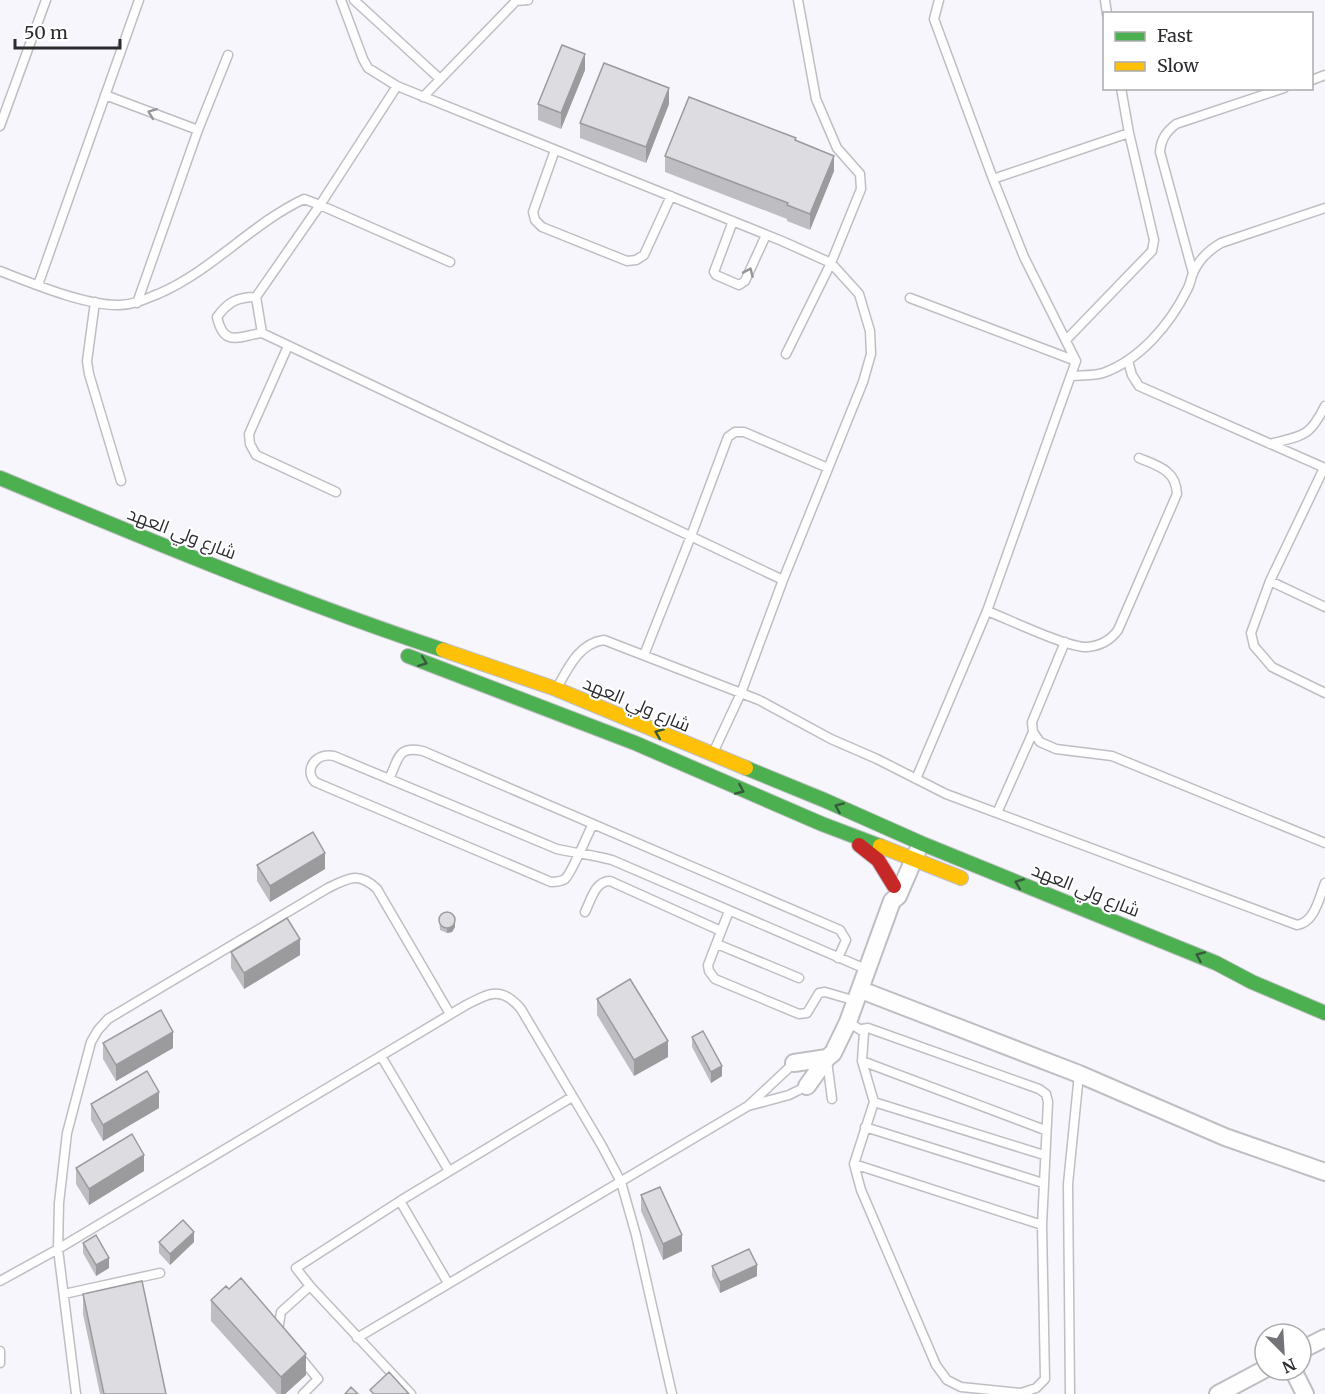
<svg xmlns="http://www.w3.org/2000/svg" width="1325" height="1394" viewBox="0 0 1325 1394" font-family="Merriweather,Cairo,serif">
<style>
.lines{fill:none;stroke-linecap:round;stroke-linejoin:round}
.lane-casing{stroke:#bebec3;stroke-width:11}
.street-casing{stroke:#bebec3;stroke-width:20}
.fast-casing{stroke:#bebec3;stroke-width:16}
.slow-casing{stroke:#bebec3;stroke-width:16}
.jam-casing{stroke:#bebec3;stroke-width:16}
.lane{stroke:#fefeff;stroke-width:8}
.street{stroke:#fefeff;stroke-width:16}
.fast{stroke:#4caf50;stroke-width:14}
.slow{stroke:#ffc107;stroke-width:14}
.jam{stroke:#c62828;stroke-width:14}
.wall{fill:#bebec2}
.shaded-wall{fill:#9b9b9e}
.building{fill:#dddde1;stroke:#9b9b9e;stroke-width:1.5}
.oneway{stroke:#959598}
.oneway2{stroke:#375a3b}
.labels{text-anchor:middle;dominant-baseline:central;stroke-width:4.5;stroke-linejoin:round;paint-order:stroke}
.street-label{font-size:18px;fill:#2c2c30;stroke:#fff}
</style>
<rect width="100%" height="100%" fill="#f6f6fc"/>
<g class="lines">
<g class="lane-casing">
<path id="lane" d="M341,0L363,59L368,68L397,86L782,241L831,263L859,294L870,331L871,354L863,382L783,580L741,693L713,753
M354,0L440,79
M939,0L934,19L993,179L1024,257L1076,361
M1105,0L1107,14
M516,1L528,0
M1312,80L1325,75
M397,86L320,205L256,297C237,297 228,302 217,317C224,348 239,336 262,333L783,580
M105,95L198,130
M423,97L516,1
M0,126L46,0
M555,150L533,212L535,220L542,227L627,261L636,260L644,255L671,196
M993,179L1129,133
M733,221L714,272L716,275L739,285L745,281L766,235
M0,271C31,283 86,306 119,305C133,305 145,299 158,294C212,271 251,224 304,199L320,205L450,262
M1193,273L1160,152C1161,139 1166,132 1176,124L1284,88
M38,285L139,0
M256,297L262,333
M910,298L1076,361L987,611L916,779
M95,302L87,361L89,374L121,481
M137,303L198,130L228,55
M1066,340L1152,251L1154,240L1129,133L1121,88
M288,346L249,434L250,444L256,455L336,492
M786,354L831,263L861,189L860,174L837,148L816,99L798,0
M1128,361L1132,375L1139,386L1325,468
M1071,376C1081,375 1094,376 1103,373C1140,360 1170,324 1187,290C1190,285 1191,278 1193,273C1199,259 1209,250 1221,243L1325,208
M1270,444C1303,435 1309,438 1325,406
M1324,468L1270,581L1251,633L1254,646L1272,667L1325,693
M1270,581L1325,607
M987,611C1008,619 1068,648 1087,647C1100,646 1110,641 1118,630L1177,494C1176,470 1158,466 1139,458
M1065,642L1032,722L1033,732L1040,742L1056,749L1112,756L1325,843
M644,655L691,536L728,437L735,432H744L828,468
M558,686C569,666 580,643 604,640L759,700L831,739L877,759L946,794L1297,925C1315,922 1319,898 1325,883
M389,779C399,759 397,745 423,751L840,930L846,940L838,958
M997,813L1033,732
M593,824C587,835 572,873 565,879C560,882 556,882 551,882L315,782C303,769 317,752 334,756L557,849C575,853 594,855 612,860L868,970
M729,911L708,965L709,971L715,979L799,1014L807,1013L819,993L825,992L856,1001
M585,912C591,900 595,881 610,881L721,931
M717,944L799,978
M848,1022L864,1032L862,1061L874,1102L854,1164L861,1190L936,1365L947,1380L961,1387L1021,1393L1036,1388L1045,1379L1042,1225L1048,1102L1046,1094L1039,1089L868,1028L862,1029
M381,1056L449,1171
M827,1061L832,1099
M862,1061L1045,1130
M874,1102L1044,1155
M748,1106L794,1063
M865,1127L1043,1183
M854,1164L1042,1225
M400,1201L448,1283
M0,1281L58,1249L466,1005C489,993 502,986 521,1009L602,1146L621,1182L636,1235L672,1394
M64,1294L160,1273
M278,1331L281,1312L310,1286
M357,1338L748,1106L789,1095L807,1086
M0,1351V1363
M300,1357L318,1379L303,1394
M76,1394L58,1249L59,1203L67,1133L91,1042L98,1030L108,1019L328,888C348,878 359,871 377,889L450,1014
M411,1394L310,1286L296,1268L400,1201L572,1097
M1070,1394L1068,1184L1079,1074"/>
</g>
<g class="street-casing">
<path id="street" d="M861,990L1079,1074L1225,1137L1325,1172
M794,1063L827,1058L833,1053L848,1022L892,901L898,896L917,852
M807,1086L827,1058
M1301,1350L1325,1338
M1293,1370L1305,1394
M1218,1394L1265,1369"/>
</g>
<g class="fast-casing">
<path id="fast" d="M0,478C146,539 293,600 443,650
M408,656L635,743L822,824L880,846
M746,768L824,800L923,844L1216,963L1252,982L1325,1013"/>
</g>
<g class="slow-casing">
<path id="slow" d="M443,650L556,689L746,768
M880,846L961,878"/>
</g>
<g class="jam-casing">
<path id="jam" d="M859,845L878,860L894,886"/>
</g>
<use href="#lane" class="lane"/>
<use href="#street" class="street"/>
<use href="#fast" class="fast"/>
<use href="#slow" class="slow"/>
<use href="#jam" class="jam"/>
</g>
<path class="wall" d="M585,70L561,129L538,120V104Z
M669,104L646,163L580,138V123Z
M796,140L834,171L810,230L787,221V219L665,172V156Z
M257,865L325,869L270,902L257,881Z
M439,919L455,927L452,932L447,933L440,930Z
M231,952L300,955L244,989L231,968Z
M597,999L668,1057L634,1076L597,1015Z
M692,1037L722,1076L711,1083L692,1047Z
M103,1043L173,1048L116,1081L103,1059Z
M91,1104L159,1108L103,1141L91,1120Z
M76,1168L144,1171L89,1205L76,1184Z
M641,1195L682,1251L663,1260L641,1211Z
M159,1242H194L170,1265L159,1253Z
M83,1243L109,1268L96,1276L83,1253Z
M712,1266L757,1276L720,1293L712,1276Z
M229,1289L306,1375L285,1394H277L211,1321V1300Z
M83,1294L166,1394H100L83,1314Z"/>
<path class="shaded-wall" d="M585,54V70L561,129V113Z
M669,88V104L646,163V147Z
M834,156V171L810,230V214Z
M325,853V869L270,902V886Z
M455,922V927L452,932L447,933V928Z
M300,939V955L244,989V973Z
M173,1032V1048L116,1081V1065Z
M668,1041V1057L634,1076V1060Z
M722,1066V1076L711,1083V1072Z
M159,1092V1108L103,1141V1125Z
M144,1155V1171L89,1205V1189Z
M194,1232V1242L170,1265V1254Z
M682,1235V1251L663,1260V1244Z
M109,1258V1268L96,1276V1265Z
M757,1265V1276L720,1293V1282Z
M306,1354V1375L285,1394H281V1377Z"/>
<path class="building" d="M562,45L585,54L561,113L538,104Z
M604,63L669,88L646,147L580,123Z
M689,97L796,138L795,140L834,156L810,214L787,205L788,203L665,156Z
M313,832L325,853L270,886L257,865Z
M439 920a8 8 0 1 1 16 0a8 8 0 1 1-16 0Z
M287,918L300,939L244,973L231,952Z
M630,979L668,1041L634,1060L597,999Z
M161,1010L173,1032L116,1065L103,1043Z
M703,1031L722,1066L711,1072L692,1037Z
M147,1071L159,1092L103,1125L91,1104Z
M132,1134L144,1155L89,1189L76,1168Z
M660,1187L682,1235L663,1244L641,1195Z
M183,1220L194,1232L170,1254L159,1242Z
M96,1235L109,1258L96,1265L83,1243Z
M749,1249L757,1265L720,1282L712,1266Z
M241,1278L306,1354L281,1377L211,1300L226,1286L229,1289Z
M142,1281L166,1394H104L83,1294Z
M389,1372L409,1394H374L370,1390Z
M351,1387L358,1394H345Z"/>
<defs><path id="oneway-chevron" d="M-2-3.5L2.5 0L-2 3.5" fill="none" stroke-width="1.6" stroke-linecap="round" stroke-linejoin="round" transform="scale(1.5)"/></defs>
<g class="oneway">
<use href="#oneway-chevron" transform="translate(152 113) rotate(-159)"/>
<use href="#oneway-chevron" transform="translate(749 272) rotate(-66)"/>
</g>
<g class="oneway2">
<use href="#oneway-chevron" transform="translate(423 662) rotate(21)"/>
<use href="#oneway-chevron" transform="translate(659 733) rotate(-158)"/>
<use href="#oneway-chevron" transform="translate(740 790) rotate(23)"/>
<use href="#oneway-chevron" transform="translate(839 807) rotate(-156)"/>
<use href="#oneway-chevron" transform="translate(1019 883) rotate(-158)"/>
<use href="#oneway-chevron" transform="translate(1200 956) rotate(-157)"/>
</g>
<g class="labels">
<g class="street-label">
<text transform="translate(182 533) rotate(21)">شارع ولي العهد</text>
<text transform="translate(637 704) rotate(23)">شارع ولي العهد</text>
<text transform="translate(1086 890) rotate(22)">شارع ولي العهد</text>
</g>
</g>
<rect x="1103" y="12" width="210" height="78" fill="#ffffff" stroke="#ababac" stroke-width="1.5"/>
<rect x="1115" y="32" width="30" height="9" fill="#4caf50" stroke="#ababac" stroke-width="1.5"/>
<text x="1157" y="42" font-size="18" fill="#2c2c30">Fast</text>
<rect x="1115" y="62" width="30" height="9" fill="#ffc107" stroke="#ababac" stroke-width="1.5"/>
<text x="1157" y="72" font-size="18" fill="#2c2c30">Slow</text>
<g transform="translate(1283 1352) rotate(156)"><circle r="28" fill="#ffffff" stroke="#ababac" stroke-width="1.5"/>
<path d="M0-4.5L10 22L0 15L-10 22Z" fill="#737377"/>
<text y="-9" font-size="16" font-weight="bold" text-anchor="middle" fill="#2c2c30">N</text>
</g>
<path d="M15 39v9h105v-9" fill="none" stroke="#2c2c30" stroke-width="3"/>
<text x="24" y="39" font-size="18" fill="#2c2c30" stroke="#ffffff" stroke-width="4.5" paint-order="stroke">50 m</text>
</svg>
